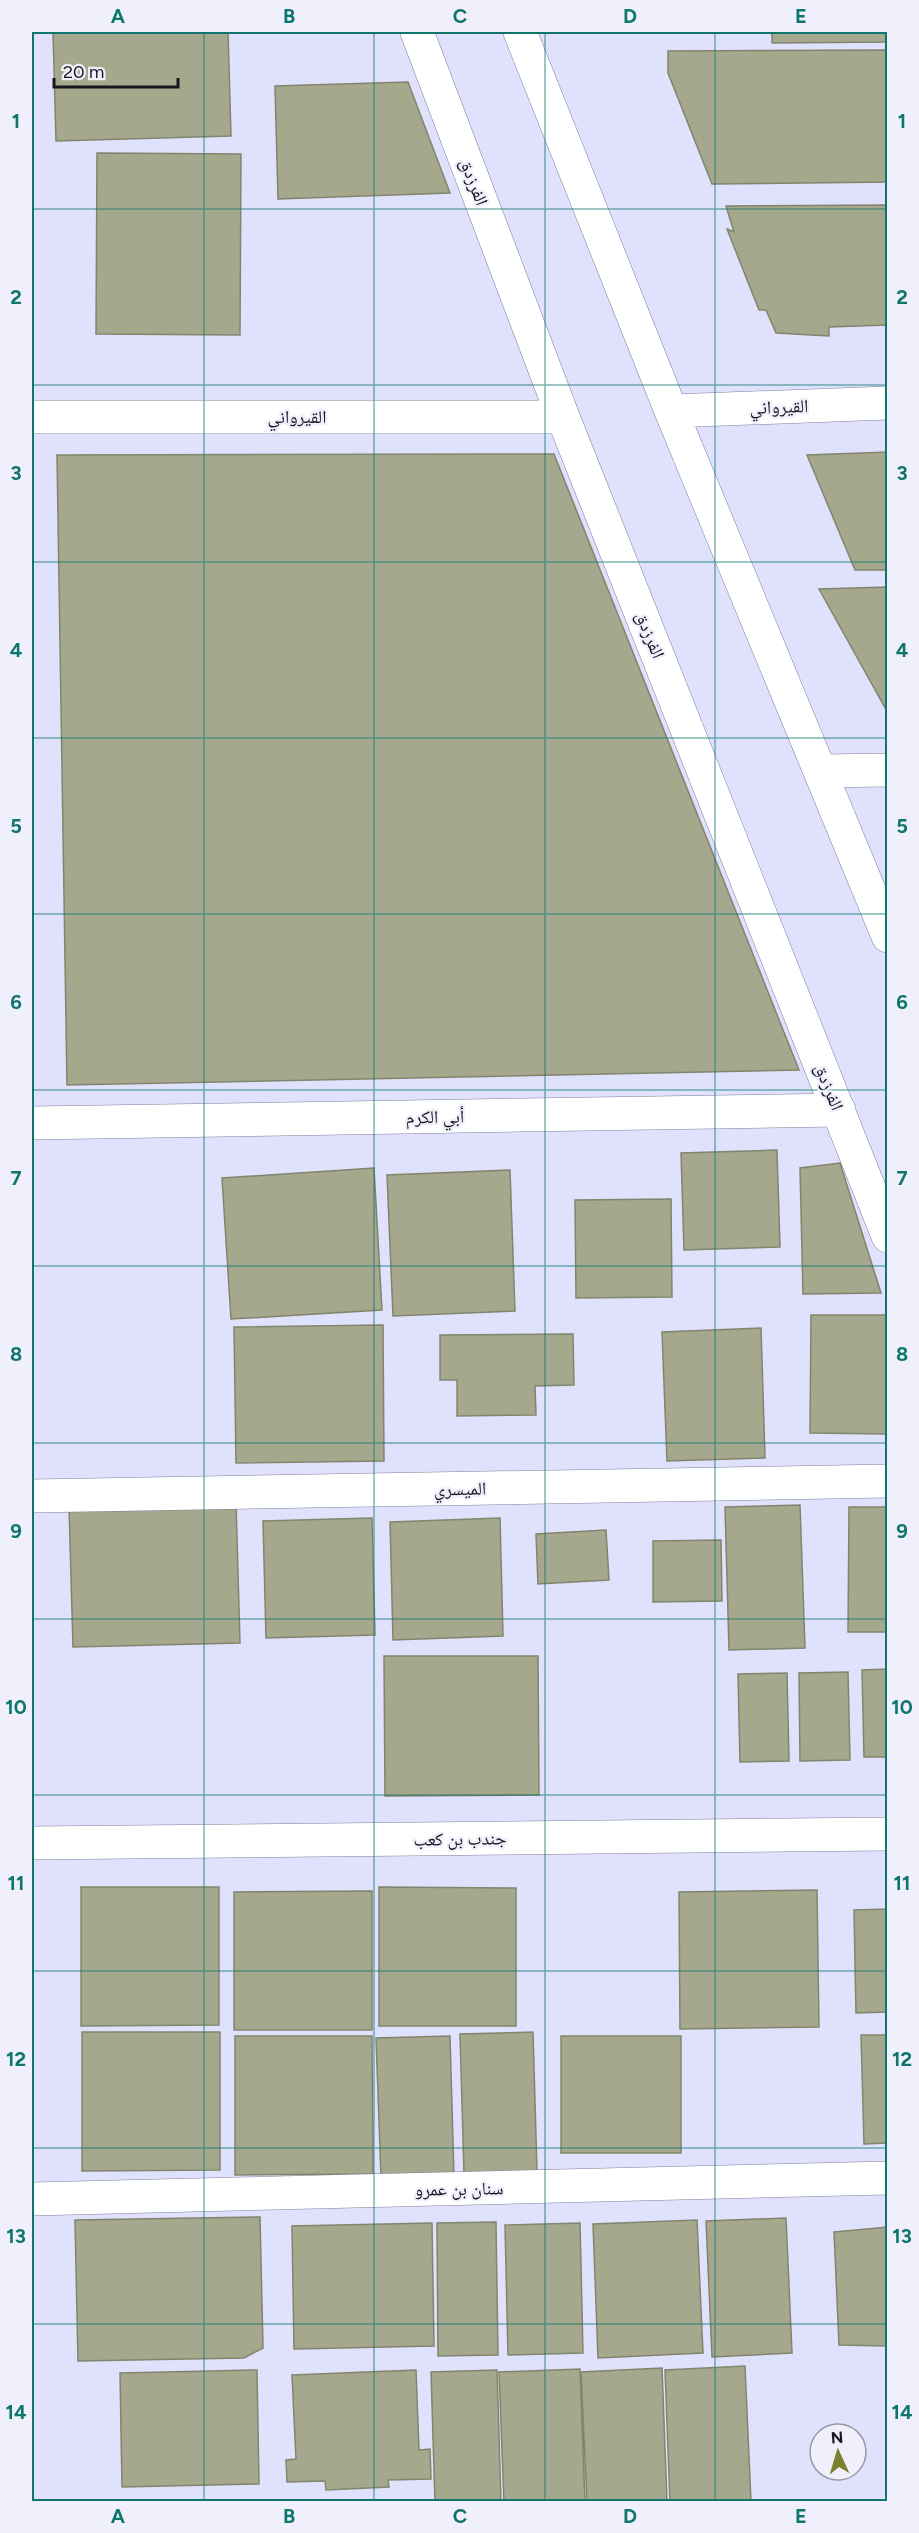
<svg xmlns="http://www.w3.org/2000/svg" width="919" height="2533" viewBox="0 0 919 2533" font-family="Figtree,'Noto Naskh Arabic',sans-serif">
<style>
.building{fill:#a5a88d;stroke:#82856b;stroke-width:1.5}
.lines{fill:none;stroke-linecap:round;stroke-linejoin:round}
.minor-casing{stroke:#7e809a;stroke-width:34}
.minor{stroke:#fff;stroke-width:33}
.grid{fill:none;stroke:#0f766e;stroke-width:1.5;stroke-opacity:0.55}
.labels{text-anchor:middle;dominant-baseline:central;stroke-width:4.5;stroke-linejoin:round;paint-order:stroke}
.street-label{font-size:18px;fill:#161721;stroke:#eff0fb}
.neatline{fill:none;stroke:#0f766e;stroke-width:2}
.grid-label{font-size:20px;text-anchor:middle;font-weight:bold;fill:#0f766e}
</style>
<rect width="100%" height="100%" fill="#dfe1fd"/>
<path class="building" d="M53,32H228L231,136L56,141Z
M772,32H888V42L772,43Z
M888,50V182L712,184L668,73V51Z
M408,82L450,193L278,199L275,86Z
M97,153L241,154L240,335L96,334Z
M888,205V330L887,325L829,327V336L776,333L766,310H759L727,229L734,232L726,206Z
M888,452V570H855L807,455Z
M554,454L799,1070L67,1085L57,455Z
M888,587V713L819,589Z
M777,1150L780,1247L684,1250L681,1153Z
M840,1163L881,1293L803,1294L800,1168Z
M374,1168L382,1310L231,1319L222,1178Z
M510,1170L515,1311L393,1316L387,1175Z
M671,1199L672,1297L576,1298L575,1200Z
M811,1315H888V1434L810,1433Z
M383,1325L384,1461L236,1463L234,1327Z
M761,1328L765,1458L667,1461L662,1332Z
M573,1334L574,1385L535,1386L536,1415L457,1416V1380H440V1335Z
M236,1503L240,1643L73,1647L69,1507Z
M800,1505L805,1648L729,1650L725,1507Z
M849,1507H888V1632H848Z
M372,1518L375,1635L266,1638L263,1521Z
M500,1518L503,1636L393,1640L390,1522Z
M606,1530L609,1580L538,1584L536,1534Z
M721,1540L722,1601L653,1602V1541Z
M384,1656H538L539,1795L385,1796Z
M888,1669V1757H864L862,1670Z
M848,1672L850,1760L800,1761L799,1673Z
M787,1673L789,1761L740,1762L738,1674Z
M81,1887H219V2025L81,2026Z
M379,1887L516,1888V2026H379Z
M817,1890L819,2027L680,2029L679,1892Z
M372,1891V2030H234V1892Z
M888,1909V2012L856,2013L854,1910Z
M82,2032H220V2170L82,2171Z
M533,2032L537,2171L464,2174L460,2034Z
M861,2035H888V2143L864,2144Z
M235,2036H372L373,2174L235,2175Z
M450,2036L454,2175L381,2177L376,2038Z
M561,2036H681V2153H561Z
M260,2217L263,2348L244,2358L78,2361L75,2220Z
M786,2218L792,2353L712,2357L706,2221Z
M697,2220L703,2353L598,2358L593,2224Z
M496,2222L498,2355L438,2356L437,2223Z
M432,2223L434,2346L294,2349L292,2226Z
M580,2223L583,2353L508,2355L505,2225Z
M888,2227V2346L839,2345L834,2232Z
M745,2366L751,2502H670L665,2370Z
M662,2368L667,2502H587L581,2372Z
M580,2369L585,2502H504L499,2372Z
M257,2370L259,2484L122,2487L120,2373Z
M416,2370L419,2450L430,2449L431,2479L388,2480L389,2487L326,2490L325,2481L287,2482L286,2460L296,2459L292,2375Z
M497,2370L501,2502H435L431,2372Z"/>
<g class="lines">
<g class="minor-casing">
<path id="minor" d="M417,32L563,417L888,1236
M520,32L671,411L888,936
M671,411L888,403
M32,417H563
M821,771L888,770
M32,1123L839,1110
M32,1496L888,1481
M32,1843L888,1834
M32,2199L888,2178"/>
</g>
<use href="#minor" class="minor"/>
</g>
<path class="grid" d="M204,32V2502M374,32V2502M545,32V2502M715,32V2502M32,209H888M32,385H888M32,562H888M32,738H888M32,914H888M32,1090H888M32,1266H888M32,1443H888M32,1619H888M32,1795H888M32,1971H888M32,2148H888M32,2324H888"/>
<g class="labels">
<g class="street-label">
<text transform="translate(474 182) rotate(69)">الفرزدق</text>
<text transform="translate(779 407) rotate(-2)">القيرواني</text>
<text x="297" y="417">القيرواني</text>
<text transform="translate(650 635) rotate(68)">الفرزدق</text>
<text transform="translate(829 1087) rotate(68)">الفرزدق</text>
<text transform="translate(435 1117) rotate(-1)">أبي الكرم</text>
<text transform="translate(460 1489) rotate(-1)">الميسري</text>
<text transform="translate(460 1839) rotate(-1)">جندب بن كعب</text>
<text transform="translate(459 2189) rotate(-1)">سنان بن عمرو</text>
</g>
</g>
<rect width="919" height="2533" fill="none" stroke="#eff0fb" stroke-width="66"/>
<g transform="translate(838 2452) rotate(356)"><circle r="28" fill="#eff0fb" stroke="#9899a4" stroke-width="1.5"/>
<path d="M0-4.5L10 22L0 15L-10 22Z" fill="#7c822d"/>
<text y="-9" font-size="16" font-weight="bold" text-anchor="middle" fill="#161721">N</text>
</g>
<path d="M54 78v9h124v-9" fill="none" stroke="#161721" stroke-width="3"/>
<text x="63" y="78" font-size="18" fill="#161721" stroke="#eff0fb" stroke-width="4.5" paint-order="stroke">20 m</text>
<rect x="33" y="33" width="853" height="2467" class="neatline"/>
<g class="grid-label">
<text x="118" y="23">A</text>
<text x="289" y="23">B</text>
<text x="460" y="23">C</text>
<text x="630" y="23">D</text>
<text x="801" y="23">E</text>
<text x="16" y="128">1</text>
<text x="902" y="128">1</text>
<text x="16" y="304">2</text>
<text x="902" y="304">2</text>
<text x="16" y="480">3</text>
<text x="902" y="480">3</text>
<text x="16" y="657">4</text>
<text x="902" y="657">4</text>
<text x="16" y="833">5</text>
<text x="902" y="833">5</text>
<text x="16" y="1009">6</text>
<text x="902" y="1009">6</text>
<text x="16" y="1185">7</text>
<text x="902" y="1185">7</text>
<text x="16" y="1361">8</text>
<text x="902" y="1361">8</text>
<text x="16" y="1538">9</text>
<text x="902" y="1538">9</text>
<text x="16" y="1714">10</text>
<text x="902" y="1714">10</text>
<text x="16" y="1890">11</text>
<text x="902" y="1890">11</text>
<text x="16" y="2066">12</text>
<text x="902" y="2066">12</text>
<text x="16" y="2243">13</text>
<text x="902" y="2243">13</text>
<text x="16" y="2419">14</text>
<text x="902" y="2419">14</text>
<text x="118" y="2523">A</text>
<text x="289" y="2523">B</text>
<text x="460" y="2523">C</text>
<text x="630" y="2523">D</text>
<text x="801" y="2523">E</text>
</g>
</svg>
